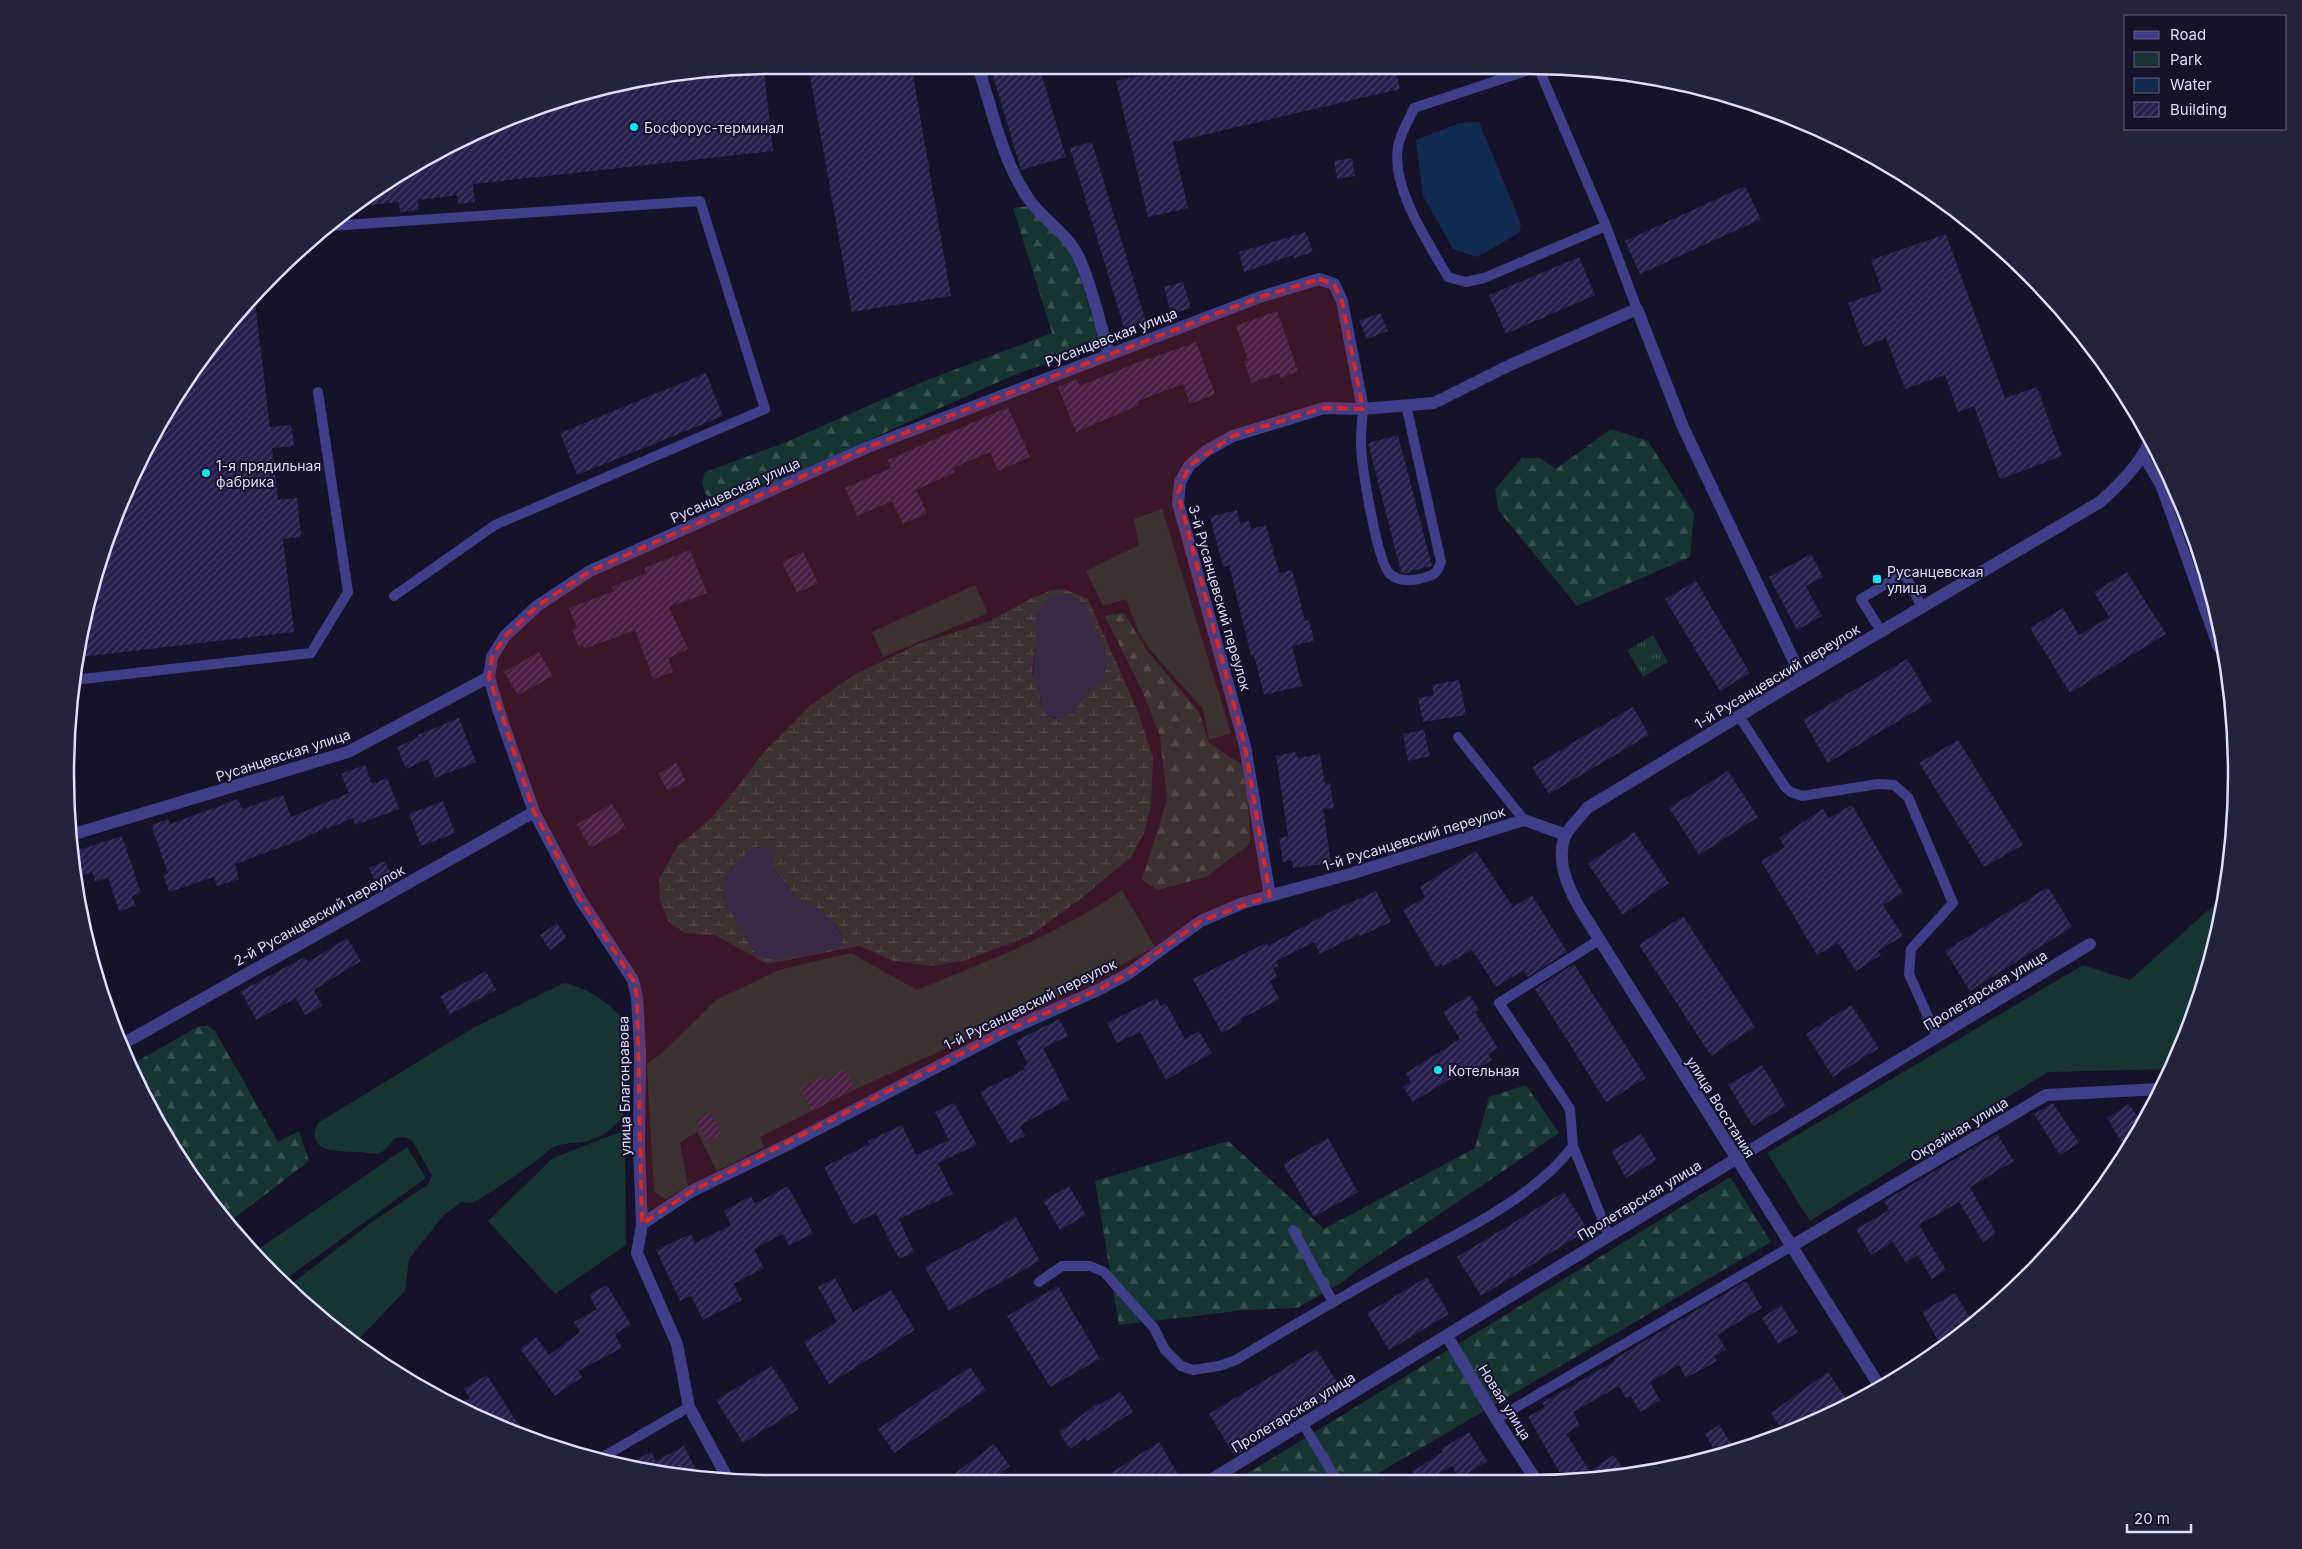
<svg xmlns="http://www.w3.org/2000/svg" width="2302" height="1549" viewBox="0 0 2302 1549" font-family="Inter,sans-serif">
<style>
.green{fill:#153432}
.forest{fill:url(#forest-firs)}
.wetland{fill:url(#wetland-marsh);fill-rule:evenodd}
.park{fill:url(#park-tufts)}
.water{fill:#112a4f}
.building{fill:url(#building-hatch)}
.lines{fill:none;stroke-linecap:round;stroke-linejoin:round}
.service{stroke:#3f3e88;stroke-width:10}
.pedestrian{stroke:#3f3e88;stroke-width:12}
.minor{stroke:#3f3e88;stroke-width:12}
.tertiary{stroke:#3f3e88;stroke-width:12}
.marked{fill:#d62828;fill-opacity:0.2;stroke:#d62828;stroke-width:4;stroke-dasharray:10 6;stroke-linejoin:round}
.poi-dot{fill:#0ee7f8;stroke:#15122a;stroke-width:2}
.labels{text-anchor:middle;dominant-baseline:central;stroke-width:4;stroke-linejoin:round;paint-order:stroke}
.poi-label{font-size:14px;fill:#dfdcfe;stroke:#15122a;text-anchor:start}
.street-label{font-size:14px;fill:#dfdcfe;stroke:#15122a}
.rim{fill:none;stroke:#dfdcfe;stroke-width:2.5}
</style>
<defs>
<pattern id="forest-firs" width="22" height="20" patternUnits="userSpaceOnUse" patternTransform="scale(1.25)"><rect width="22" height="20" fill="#153432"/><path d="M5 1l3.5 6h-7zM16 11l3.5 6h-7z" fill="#375151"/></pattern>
<pattern id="wetland-marsh" width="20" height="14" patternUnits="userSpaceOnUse" patternTransform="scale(1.25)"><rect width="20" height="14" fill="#153432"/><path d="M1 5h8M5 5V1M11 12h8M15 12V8" fill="none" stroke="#375151"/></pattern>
<pattern id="park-tufts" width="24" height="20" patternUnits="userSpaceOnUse" patternTransform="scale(1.25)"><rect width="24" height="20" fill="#153432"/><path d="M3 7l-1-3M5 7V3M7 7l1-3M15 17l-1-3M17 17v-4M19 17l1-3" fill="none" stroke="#375151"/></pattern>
<pattern id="building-hatch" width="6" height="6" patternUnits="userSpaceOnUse" patternTransform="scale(1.25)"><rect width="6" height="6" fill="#261e4b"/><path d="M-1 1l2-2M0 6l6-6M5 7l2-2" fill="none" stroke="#453e66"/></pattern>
</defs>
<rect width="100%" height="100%" fill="#15122a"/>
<path class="green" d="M1162,509L1231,733L1209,740L1203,709L1152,652L1139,633L1126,599L1103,606L1086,571L1139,545L1134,519Z
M975,585L988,613L883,657L872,632Z
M1122,890L1155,947L1053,1000L856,1089L760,1137L764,1147L717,1171L697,1132L680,1142L688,1186L666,1199L654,1192L647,1064L661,1054L716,1000L779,970L851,953L917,990C988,961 1059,934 1122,890Z
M2225,895L2223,913L2183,1046L2171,1069L2048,1072L1810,1221L1767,1153L2083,965L2130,980Z
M564,983C585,986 623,1009 628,1031C630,1044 630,1057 630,1069C630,1104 626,1129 588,1141C577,1144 564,1142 554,1147C546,1151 541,1158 533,1163C517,1175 500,1186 483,1197L472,1203L461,1202L443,1216L409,1259L405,1291L354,1344L343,1338L286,1288L372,1222L427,1185L432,1176L412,1140L403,1137L395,1138C391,1142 387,1149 382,1152C376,1156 366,1152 359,1152C341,1152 303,1153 318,1123L473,1028Z
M625,1130L626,1245L555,1294L488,1221L553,1158Z
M407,1147L426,1178L283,1281L260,1248Z"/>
<path class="forest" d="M1030,206L1067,246L1080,276L1100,345L1014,375L743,496L721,502L706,495L702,483L705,472L784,443L922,382L1052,333L1013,208Z
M1611,429L1648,441L1694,513L1690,557L1577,606L1498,510L1495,489L1522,458H1540L1556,469Z
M1124,613L1148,652L1199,712L1209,743L1241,764L1248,799L1250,844L1206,877L1158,890L1142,880L1167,800L1160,736L1141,688L1105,616Z
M199,1026H208L215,1031L278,1142L299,1131L309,1161L232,1220L243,1237L160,1129L129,1066Z
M1526,1085L1559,1133L1360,1268L1341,1283L1297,1308L1245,1310L1119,1325L1095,1181L1228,1141L1324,1229L1475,1148L1489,1097Z
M1730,1177L1771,1242L1360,1484H1230Z"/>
<path class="wetland" d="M1064,589L1088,599L1138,712L1153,758L1151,806L1144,833L1131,857L1079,900L1030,936L963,961L933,966L894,961L859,946L767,964L715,935L685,933L668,921L660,900L659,879L677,847L710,819L735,790L764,752L811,705L856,674L921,643L988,622L1030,599L1052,590ZM1055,595H1071L1085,605L1106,651L1107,666L1103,678L1086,694L1074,712L1055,719L1048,716L1041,706L1040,693L1033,679L1032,673L1036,643V617L1043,603ZM770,847L773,852L772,866L797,898L831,920L842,934L805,955L774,959L750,945L723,897L731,868L754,848Z"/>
<path class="park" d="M1653,635L1668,662L1643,677L1627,650Z"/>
<path class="water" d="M1479,122L1521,224L1519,233L1477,257L1453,249L1423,196L1416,140L1460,123Z
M1055,595H1071L1085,605L1106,651L1107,666L1103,678L1086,694L1074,712L1062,719L1048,716L1043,711L1040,693L1033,679L1036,643V617L1043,603Z
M759,846L770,847L773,852L772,867L797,898L817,907L831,920L844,939L839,948C823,951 778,963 764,958C753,955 748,940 743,932C728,905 710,888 738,862C745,855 749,849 759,846Z"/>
<path class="building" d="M1395,66L1400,89L1173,142L1188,208L1148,217L1116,81L1174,68Z
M912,69L951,296L852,312L809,70Z
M991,69H1040L1066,157L1021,170Z
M682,71H764L773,151L473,184L475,202L458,204L457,195L418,200L419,210L400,212L399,202L353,207L380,185L547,103Z
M1092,142L1146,322L1124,328L1070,148Z
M1352,158L1355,176L1337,179L1334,161Z
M1745,186L1761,219L1640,274L1625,241Z
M1306,232L1313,252L1294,258L1293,255L1244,272L1239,252Z
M1946,234L2005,398L2037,387L2062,456L2000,479L1974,406L1958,412L1945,375L1905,389L1886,338L1864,347L1848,303L1882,291L1871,260Z
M1579,257L1595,295L1506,334L1489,295Z
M1183,282L1191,308L1171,314L1164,287Z
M254,294L270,427L291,425L294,446L272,448L278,500L297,498L301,537L283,539L294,632L81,657L80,648L89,591L119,503L212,342Z
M1277,311L1298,371L1281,378L1279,373L1251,383L1244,361L1248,360L1236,326Z
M1380,313L1388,331L1367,339L1359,321Z
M1196,342L1215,394L1190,404L1183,384L1138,401L1139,405L1076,432L1058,387L1077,379L1080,386L1149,358V359Z
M706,373L723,416L577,475L560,433Z
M1008,407L1030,457L998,471L990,452L953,468L955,472L916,490L927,513L903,524L892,501L857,516L845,488L891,468L888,460Z
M1398,435L1432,566L1405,573L1401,572L1368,443Z
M1237,510L1240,523L1249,521L1251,529L1266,525L1279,573L1292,570L1305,621L1309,620L1314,641L1292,646L1302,686L1264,695L1254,655L1251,656L1229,565L1223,567L1210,517Z
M690,550L707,593L669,607L688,649L668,658L673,672L653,679L635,630L584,649L583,645L579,647L572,630L577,628L569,608L614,591L612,587L646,573L644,568Z
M803,552L818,583L797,593L782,562Z
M1811,554L1823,577L1806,586L1822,616L1797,630L1769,577Z
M2127,572L2166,634L2070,693L2030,628L2063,608L2079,635L2109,617L2094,592Z
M1696,581L1750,673L1720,691L1665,599Z
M539,652L553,676L518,695L504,672Z
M1907,659L1932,701L1828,763L1803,720Z
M1459,680L1466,715L1423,722L1418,698L1434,695L1432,685Z
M1633,707L1649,735L1549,794L1532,767Z
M459,718L476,762L435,778L428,759L406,769L397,747L419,737L418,735Z
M1424,730L1430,756L1408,761L1403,734Z
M1958,740L2023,845L1984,867L1919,763Z
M1295,752L1298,758L1320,754L1325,784L1330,783L1334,808L1323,809L1331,863L1293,868L1292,860L1283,862L1279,838L1288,836L1276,756Z
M676,763L686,781L668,791L658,774Z
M365,765L372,784L387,778L399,809L355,825L353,818L327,829V827L298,841L235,864L239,879L217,886L214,877L169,892L163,874L168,873L151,825L168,819L170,824L238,799L242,809L283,795L291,817L349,793L341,774Z
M1728,771L1758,817L1699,855L1669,808Z
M443,801L455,833L421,846L409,814Z
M612,804L626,828L590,848L577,824Z
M1852,805L1903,893L1883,905L1903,936L1878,951L1881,955L1856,971L1838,943L1817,955L1761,861L1785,847L1779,838L1823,809L1829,818Z
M1634,832L1669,883L1623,915L1588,864Z
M122,836L141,893L132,896L136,906L119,911L108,877L95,882L92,872L76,877L75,851Z
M1476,851L1513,907L1532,895L1567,952L1528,977L1524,970L1496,987L1472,950L1443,966L1442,964L1436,967L1403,910L1425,897L1420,887Z
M385,861L392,876L376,884L369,868Z
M2048,887L2072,927L1970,991L1945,951Z
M1376,891L1391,922L1360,936L1359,934L1320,954L1314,942L1276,961L1278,966L1273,968L1278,977L1270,981L1279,999L1241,1019L1242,1022L1222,1033L1193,979L1266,943L1268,946L1330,912Z
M1683,916L1755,1027L1711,1056L1639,945Z
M557,923L567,938L550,950L540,935Z
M347,938L361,961L314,990L322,1006L305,1015L296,998L256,1020L241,991L305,957L308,962Z
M1574,964L1646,1078L1606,1102L1535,989Z
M486,971L496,990L450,1014L440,996Z
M1470,995L1479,1010L1475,1012L1498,1048L1488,1054L1492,1060L1472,1072L1469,1067L1413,1102L1403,1087L1411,1082L1406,1073L1460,1039L1443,1012Z
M1157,998L1161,1006L1166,1003L1185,1039L1199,1031L1212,1053L1166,1080L1140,1032L1117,1043L1107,1023Z
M1851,1005L1879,1048L1833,1077L1806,1034Z
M1059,1019L1068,1036L1043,1048L1069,1099L1026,1122L1020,1126L1025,1136L1010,1143L980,1092L1025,1069L1024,1067L1028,1064L1016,1041Z
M1762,1065L1786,1106L1753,1126L1728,1085Z
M844,1069L855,1088L812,1111L800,1088L824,1075L826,1080Z
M954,1103L977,1145L938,1163L953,1194L899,1219L914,1252L899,1259L876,1213L853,1224L824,1167L869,1144L868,1141L902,1125L916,1155L949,1140L935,1112Z
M2053,1103L2079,1143L2060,1155L2034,1114Z
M2129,1104L2142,1123L2127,1151L2107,1118Z
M711,1113L722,1135L707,1142L696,1120Z
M1641,1134L1657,1160L1626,1178L1611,1151Z
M1997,1134L2014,1161L1970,1187L1996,1234L1983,1242L1959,1202L1919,1225L1946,1270L1932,1279L1918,1255L1906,1263L1893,1242L1871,1255L1856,1229L1889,1210L1884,1201Z
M1328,1138L1358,1192L1314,1217L1283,1164Z
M788,1186L813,1233L789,1246L783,1234L754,1249L764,1268L733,1284L742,1300L703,1320L691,1296L680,1301L656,1250L691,1234L695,1243L731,1225L724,1211L751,1196L755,1204Z
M1069,1186L1086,1215L1060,1230L1043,1201Z
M1564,1192L1588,1230L1481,1296L1457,1257Z
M1016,1217L1040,1261L949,1311L925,1267Z
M1427,1277L1449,1314L1389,1350L1367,1313Z
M835,1278L853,1312L891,1290L915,1330L829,1384L804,1342L837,1322L818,1287Z
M1746,1281L1762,1308L1717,1335L1726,1349L1714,1357L1717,1361L1686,1378L1679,1365L1650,1382L1660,1400L1640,1412L1631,1396L1626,1398L1619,1386L1573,1412L1580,1425L1566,1434L1590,1471L1614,1455L1627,1474L1564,1480L1528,1417L1545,1407L1542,1403L1615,1361L1614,1359Z
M607,1285L631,1325L615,1334L622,1348L578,1371L582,1377L555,1396L520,1349L536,1337L549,1355L580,1332L574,1322L597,1309L589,1295Z
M1058,1286L1100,1359L1050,1387L1007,1316Z
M1955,1293L1973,1322L1941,1346L1922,1312Z
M1781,1305L1798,1332L1778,1344L1762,1318Z
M1316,1349L1342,1390L1235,1456L1209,1414Z
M772,1366L799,1409L743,1443L716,1400Z
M970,1367L986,1390L894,1453L878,1429Z
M1828,1372L1849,1403L1799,1430L1785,1434L1771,1413Z
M487,1375L523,1432L456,1408L470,1398L464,1389Z
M1121,1392L1133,1412L1087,1441L1085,1438L1070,1449L1059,1432L1098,1403L1099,1405Z
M1719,1425L1732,1444L1717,1454L1705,1434Z
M1469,1432L1487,1461L1460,1479L1452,1466L1421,1484L1413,1471L1443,1452L1441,1449Z
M1159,1442L1184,1484H1094Z
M994,1444L1010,1466L986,1484H941Z
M684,1446L700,1477L636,1470L624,1466L651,1452L656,1461Z"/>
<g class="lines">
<path class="service" d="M330,226L700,201L765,409L495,525L394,596
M1606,226L1484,278L1466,282L1448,277C1428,242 1391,188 1398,147C1400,134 1409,120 1414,108L1538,67L1606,226L1637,309
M1363,409C1362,420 1361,432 1361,443C1361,464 1377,562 1390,574C1398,581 1409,581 1419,579C1432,576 1437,575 1441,562L1406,405
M2143,456L2161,487L2218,648
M1881,631L1861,599L1904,573L1922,607
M74,680L311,653L348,592L318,392
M1739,716L1785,787L1791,792L1802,796L1878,784L1894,785L1908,797L1953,903L1911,949L1909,974L1937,1037
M1458,737L1524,820
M1573,1146L1609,1236
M1293,1230L1333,1302
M1039,1282L1062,1266H1090L1104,1272L1154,1328L1165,1350L1181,1366L1193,1370L1219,1366L1236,1360C1287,1329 1338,1299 1390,1270C1450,1237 1532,1201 1573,1146L1570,1109L1499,1003L1599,940
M1496,1419L1790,1247
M1303,1424L1339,1484
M601,1458L689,1407"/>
<path class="pedestrian" d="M979,69C992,110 1003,162 1028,198C1043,221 1068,233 1079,258C1092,285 1100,325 1109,354"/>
<path class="minor" d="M74,834L348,752L489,677
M1270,896L1245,746L1178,503L1180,482L1189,466L1206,451L1233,436L1324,408L1363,409L1434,403L1510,365L1637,309L1683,427L1802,678
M119,1046L534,812
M642,1224L692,1191L791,1143L1004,1032L1098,990L1128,974L1201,921L1243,903L1350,874L1524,820L1566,835
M1790,1247L2046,1095L2160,1089
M1447,1336L1496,1419L1538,1483
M728,1479L689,1407L677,1344L637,1253L642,1224L639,1148L640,1050L637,997L633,980L580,899L534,812L499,712L489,677L492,657L505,636L537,606L590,571L868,447L1260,297L1319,279L1334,284L1342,301L1363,409
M1204,1484L1609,1236L2090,944"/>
<path class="tertiary" d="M1880,1387L1579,907C1567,885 1556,861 1565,836C1569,827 1581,817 1587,808L1802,678L2100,502C2120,484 2138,466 2150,442"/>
</g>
<path class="marked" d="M1319,279L1334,284L1342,301L1363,409L1324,408L1233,436L1189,466L1178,493L1245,746L1270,896L1201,921L1128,974L1098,990L1004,1032L692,1191L642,1224L637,997L633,980L580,899L534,812L489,677L492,657L505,636L537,606L590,571L868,447L1260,297Z"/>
<g class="poi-dot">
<circle cx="634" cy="127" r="5"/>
<circle cx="206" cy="473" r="5"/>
<rect x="1872" y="574" width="10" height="10" rx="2.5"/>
<circle cx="1438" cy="1070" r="5"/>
</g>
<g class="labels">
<g class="poi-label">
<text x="644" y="127">Босфорус-терминал</text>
<text x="216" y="465">1-я прядильная<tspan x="216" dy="16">фабрика</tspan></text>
<text x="1887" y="571">Русанцевская<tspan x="1887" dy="16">улица</tspan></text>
<text x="1448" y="1070">Котельная</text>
</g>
<g class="street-label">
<text transform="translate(1111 337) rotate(-21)">Русанцевская улица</text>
<text transform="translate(735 490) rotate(-24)">Русанцевская улица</text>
<text transform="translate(1220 598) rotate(74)">3-й Русанцевский переулок</text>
<text transform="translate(1777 676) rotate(-31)">1-й Русанцевский переулок</text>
<text transform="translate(283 755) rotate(-18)">Русанцевская улица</text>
<text transform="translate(1414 838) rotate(-17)">1-й Русанцевский переулок</text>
<text transform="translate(319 915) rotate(-29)">2-й Русанцевский переулок</text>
<text transform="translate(1985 990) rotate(-31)">Пролетарская улица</text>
<text transform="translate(1030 1004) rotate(-26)">1-й Русанцевский переулок</text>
<text transform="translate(624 1086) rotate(-91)">улица Благонравова</text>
<text transform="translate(1721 1107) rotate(58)">улица Восстания</text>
<text transform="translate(1959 1129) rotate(-31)">Окрайная улица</text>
<text transform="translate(1639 1200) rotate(-31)">Пролетарская улица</text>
<text transform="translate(1505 1402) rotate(58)">Новая улица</text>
<text transform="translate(1293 1412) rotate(-31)">Пролетарская улица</text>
</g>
</g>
<path d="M0 0H2302V1549H0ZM774 74H1528A700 700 0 0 1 2228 774V775A700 700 0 0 1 1528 1475H774A700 700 0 0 1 74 775V774A700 700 0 0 1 774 74Z" fill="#25223b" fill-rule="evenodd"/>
<path class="rim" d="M774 74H1528A700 700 0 0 1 2228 774V775A700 700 0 0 1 1528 1475H774A700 700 0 0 1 74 775V774A700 700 0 0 1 774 74Z"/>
<rect x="2124" y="15" width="162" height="115" fill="#15122a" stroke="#66637f"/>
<rect x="2134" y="31" width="25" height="8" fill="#3f3e88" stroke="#66637f"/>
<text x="2170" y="40" font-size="15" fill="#dfdcfe">Road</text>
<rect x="2134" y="52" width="25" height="15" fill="#153432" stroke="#66637f"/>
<text x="2170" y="65" font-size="15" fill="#dfdcfe">Park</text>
<rect x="2134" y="78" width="25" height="15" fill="#112a4f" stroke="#66637f"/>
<text x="2170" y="90" font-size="15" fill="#dfdcfe">Water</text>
<rect x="2134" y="102" width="25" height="15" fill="url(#building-hatch)" stroke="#66637f"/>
<text x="2170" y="115" font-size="15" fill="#dfdcfe">Building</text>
<path d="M2127 1524v8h64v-8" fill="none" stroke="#dfdcfe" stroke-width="2.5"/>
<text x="2134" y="1524" font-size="15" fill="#dfdcfe" stroke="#15122a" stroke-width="4" paint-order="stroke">20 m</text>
</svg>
